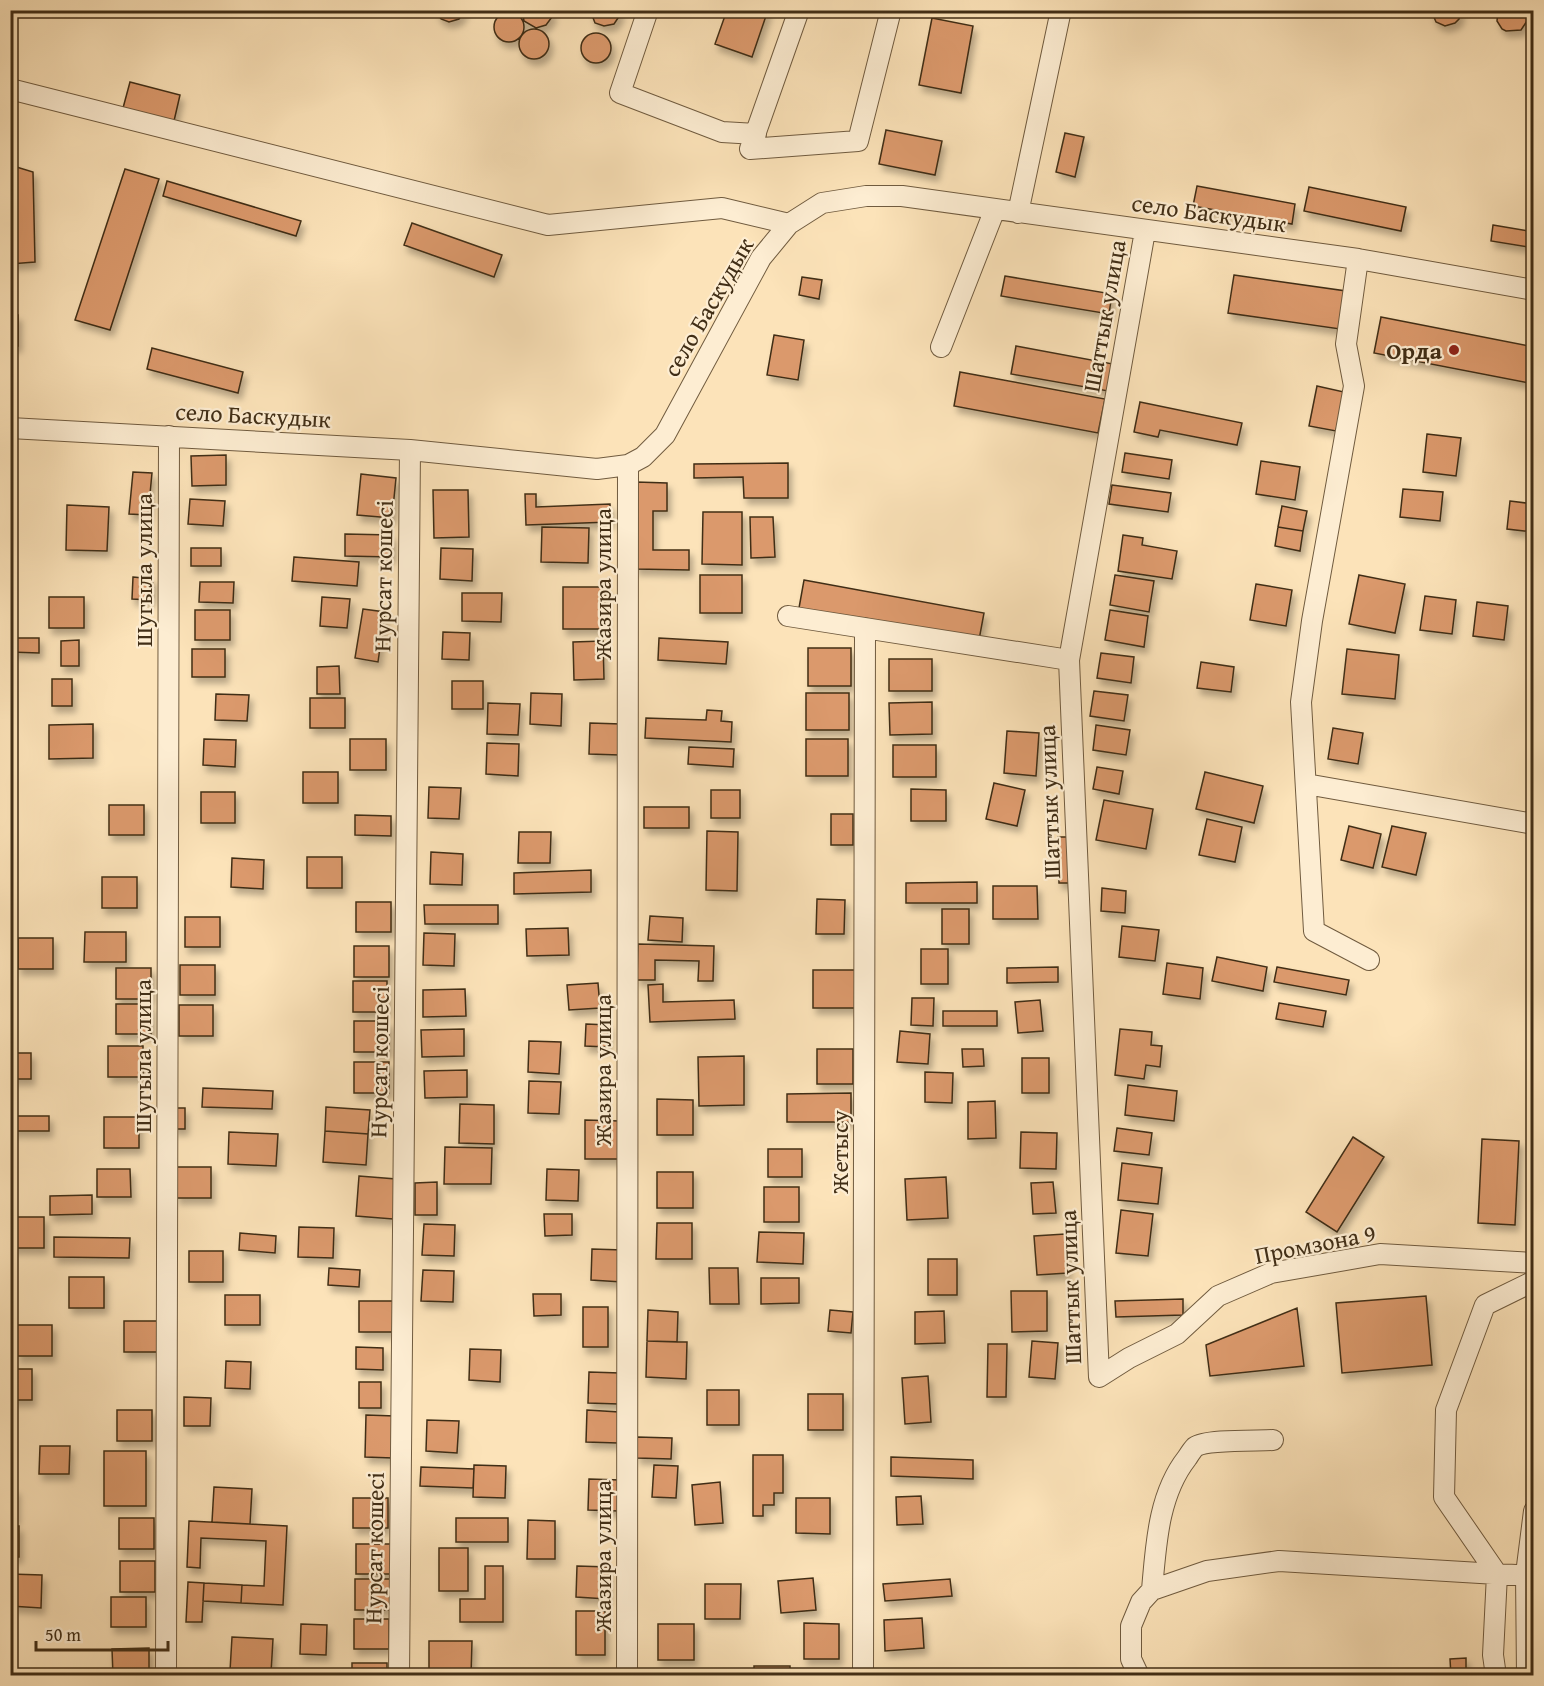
<svg xmlns="http://www.w3.org/2000/svg" width="1544" height="1686" viewBox="0 0 1544 1686" font-family="'Gentium Book Plus',serif">
<style>
.building{fill:#db996c;stroke:#412e16;stroke-width:1.5;filter:url(#shadow)}
.lines{fill:none;stroke-linecap:round;stroke-linejoin:round}
.minor-casing{stroke:#705b3f;stroke-width:22}
.minor{stroke:#fdedd2;stroke-width:20}
.poi-dot{fill:#8f2418;stroke:#fdedd2;stroke-width:2}
.labels{text-anchor:middle;dominant-baseline:central;stroke-width:4.5;stroke-linejoin:round;paint-order:stroke}
.street-label{font-size:24px;fill:#412e16;stroke:#fdedd2}
.poi-label{font-size:24px;font-weight:bold;fill:#412e16;stroke:#fdedd2;text-anchor:end}
</style>
<defs>
<filter id="shadow"><feDropShadow dx="3.5" dy="6" stdDeviation="3" flood-color="#0004"/></filter>
</defs>
<rect width="100%" height="100%" fill="#fce3b9"/>
<filter id="stains"><feTurbulence type="fractalNoise" baseFrequency=".00333" numOctaves="4"/><feColorMatrix values="0 0 0 0 .2 0 0 0 0 .09 0 0 0 0 .02 0 0 0 .5 -.17"/></filter>
<radialGradient id="worn" r=".72"><stop offset=".6" stop-color="#630" stop-opacity="0"/><stop offset="1" stop-color="#630" stop-opacity=".3"/></radialGradient>
<path class="building" d="M465,10L459,19L449,22L441,19L435,10Z
M522,10H552V17L546,25L536,28L524,21Z
M590,10H620V15L614,24L604,26L595,23Z
M727,10H768L752,57L715,44Z
M1431,10H1461L1459,19L1455,23L1445,26L1436,22Z
M1498,10H1526L1527,21L1521,30L1506,31L1502,29L1497,21Z
M494 27a15 15 0 1 1 30 0a15 15 0 1 1-30 0Z
M932,18L973,26L961,93L919,85Z
M519 44a15 15 0 1 1 30 0a15 15 0 1 1-30 0Z
M581 48a15 15 0 1 1 30 0a15 15 0 1 1-30 0Z
M130,82L180,95L174,121L123,108Z
M886,130L942,141L935,175L879,164Z
M1065,133L1084,137L1075,177L1056,172Z
M10,165L33,172L35,262L10,264Z
M125,169L159,179L110,330L75,320Z
M167,181L301,221L296,236L163,196Z
M1197,186L1295,204L1292,224L1193,206Z
M1309,187L1406,207L1401,231L1304,211Z
M412,223L502,255L494,277L404,245Z
M1493,225L1534,232V248L1491,241Z
M1234,275L1346,291L1340,329L1228,313Z
M1005,276L1112,294L1109,314L1001,296Z
M802,277L822,280L819,299L799,295Z
M10,315H18V346H10Z
M1381,317L1534,347V384L1374,353Z
M774,335L804,340L798,380L767,375Z
M1016,346L1113,364L1108,391L1011,374Z
M152,348L243,372L238,393L147,369Z
M960,372L1105,399L1098,433L954,406Z
M1317,386L1344,392L1336,431L1309,426Z
M1140,402L1242,423L1237,445L1160,430L1158,437L1134,432Z
M1427,434L1461,438L1456,476L1423,472Z
M1125,453L1172,460L1169,479L1122,472Z
M226,455V485L192,486L191,456Z
M1261,461L1300,467L1295,500L1256,494Z
M788,463V498H744L743,477L694,478V464Z
M133,472L152,473L148,515L129,514Z
M361,474L396,478L392,518L357,515Z
M636,482L667,483V511H653V550H689V570L635,569Z
M1112,485L1171,493L1168,512L1109,504Z
M1403,489L1443,492L1440,521L1400,517Z
M433,490H468L469,537L434,538Z
M525,494H536V507L610,504L611,522L526,525Z
M190,499L225,501L223,526L188,524Z
M1510,501L1534,504V532L1507,529Z
M67,505L109,507L107,551L66,550Z
M1282,506L1307,511L1303,531L1278,527Z
M703,512H742V565L702,564Z
M750,517H773L775,557L751,558Z
M542,527L589,528L588,563L541,562Z
M1278,527L1303,531L1300,551L1275,546Z
M345,534L392,535V557L345,556Z
M1123,535L1143,538L1142,545L1177,551L1172,579L1118,571Z
M191,548H221V566H191Z
M441,548L473,549L472,581L440,579Z
M294,557L359,562L357,586L292,581Z
M700,575H742V613H700Z
M1115,575L1154,581L1149,612L1110,605Z
M1359,575L1405,584L1395,633L1349,624Z
M133,577L153,579L151,600L132,599Z
M804,580L984,613L979,640L799,608Z
M200,582H234L233,603L199,602Z
M1256,584L1292,590L1286,626L1250,620Z
M563,587H605V629H563Z
M462,593H502L501,622L462,621Z
M1425,596L1456,600L1452,634L1420,630Z
M49,597H84V628H49Z
M322,597L350,599L347,628L320,626Z
M1477,602L1508,606L1504,640L1473,636Z
M363,609L385,612L378,662L355,658Z
M195,610H230V640H195Z
M1110,610L1148,616L1144,647L1105,640Z
M443,632L470,633L469,660L442,659Z
M10,638H39V653L10,652Z
M659,638L728,642L726,664L658,660Z
M79,640V666H61V641Z
M603,641L604,679L574,680L573,642Z
M808,648H851V686H808Z
M192,649H225V677H192Z
M1347,649L1399,655L1395,699L1342,694Z
M1101,653L1134,657L1131,683L1097,678Z
M889,659H932V691H889Z
M1201,662L1234,667L1231,692L1197,688Z
M339,666L340,694H317V667Z
M52,679H72V706H52Z
M452,681H483V709H452Z
M1094,691L1128,695L1124,721L1090,716Z
M531,693L562,694L561,726L530,724Z
M806,693H849V730H806Z
M216,694L249,695L247,721L215,720Z
M310,698H345V728H310Z
M932,702V734L890,735L889,703Z
M488,703L520,704L518,735L487,734Z
M707,710L722,711L721,721L732,722L731,742L645,738L646,718L706,720Z
M590,723L621,724L620,755L589,754Z
M93,724V758L49,759V725Z
M1096,725L1130,730L1126,755L1093,750Z
M1333,728L1363,733L1358,764L1328,759Z
M1007,731L1039,733L1036,776L1004,773Z
M204,739L236,740L235,767L203,765Z
M350,739H386V770H350Z
M806,739H848V776H806Z
M487,743L519,744L518,776L486,774Z
M893,745H936V777H893Z
M689,747L734,749L733,767L688,764Z
M1097,767L1123,771L1119,794L1093,789Z
M303,772H338V803H303Z
M1205,772L1263,786L1254,823L1196,809Z
M994,783L1025,790L1017,826L986,819Z
M429,787L461,788L459,819L428,818Z
M911,789L946,790V821H911Z
M711,790H740V818H711Z
M201,792H235V823H201Z
M1104,800L1153,809L1146,849L1096,840Z
M109,805H144V835H109Z
M644,807H689V828H644Z
M831,814H853V845H831Z
M355,815L391,816V836L355,835Z
M1207,819L1242,827L1235,862L1199,855Z
M1349,826L1381,834L1373,868L1341,860Z
M1392,826L1426,833L1416,875L1382,867Z
M707,831L738,832L737,891L706,890Z
M519,832H551L550,863H518Z
M1058,837H1071L1072,883H1059Z
M431,852L463,854L462,885L430,884Z
M307,857H342V888H307Z
M232,858L264,860L263,889L231,887Z
M591,870V892L514,894V873Z
M102,877H137V908H102Z
M977,882V903H906V883Z
M993,886H1037L1038,919H993Z
M1102,888L1126,891L1125,913L1101,911Z
M817,899L845,900L844,934H816Z
M356,902H391V932H356Z
M424,905H498V924H425Z
M942,909H969V944H942Z
M650,916L683,918L682,942L648,940Z
M185,917H220V947H185Z
M1122,926L1159,930L1155,961L1119,957Z
M568,928L569,955L527,956L526,929Z
M85,932H126V962H84Z
M424,933L455,934L454,966L423,965Z
M18,938H53V969H18Z
M638,944L714,946L713,981H698L699,961L655,960V980H637Z
M354,946H389V977H354Z
M921,949H948V984H921Z
M1217,957L1267,967L1263,991L1212,981Z
M1167,963L1203,968L1200,999L1163,994Z
M180,965H215V995H180Z
M1058,967V982L1007,983V968Z
M1277,967L1349,980L1346,995L1274,982Z
M116,968H151V999H116Z
M813,970H855V1008H813Z
M353,981H387V1012H353Z
M598,983L600,1008L569,1010L567,985Z
M663,984V1002L734,1000L735,1019L650,1022L648,985Z
M465,989L466,1016L423,1017V990Z
M912,998H934L933,1026L911,1025Z
M1040,1000L1043,1031L1018,1033L1015,1002Z
M1279,1003L1326,1011L1323,1027L1276,1019Z
M116,1004H151V1034H116Z
M179,1005H213V1036H179Z
M943,1011H997V1026H943Z
M354,1021H389V1052H354Z
M586,1024L609,1025L607,1047L585,1046Z
M464,1029V1056L422,1057L421,1030Z
M1120,1029L1152,1032L1151,1045L1162,1046L1160,1067L1146,1065L1144,1079L1115,1075Z
M900,1031L930,1034L928,1064L897,1062Z
M529,1041L561,1042L559,1074L528,1072Z
M108,1046H143V1077H108Z
M817,1049H853V1084H817Z
M962,1049H983L984,1066L963,1067Z
M10,1053H31V1079H10Z
M744,1056V1105L699,1106L698,1057Z
M1022,1058H1049V1093H1022Z
M354,1062H389V1093H354Z
M467,1070V1097L425,1098L424,1071Z
M925,1072L953,1073L952,1103L925,1102Z
M529,1081L561,1082L559,1114L528,1113Z
M1128,1085L1177,1091L1174,1121L1125,1115Z
M203,1088L273,1091L272,1109L202,1107Z
M851,1093V1122H787V1094Z
M657,1099L693,1100V1135H657Z
M995,1101L996,1138L968,1139V1102Z
M460,1104L494,1105V1144L459,1143Z
M326,1107L370,1110L368,1134L325,1131Z
M173,1108H185V1129H172Z
M10,1116H49V1131H10Z
M104,1117H139V1148H104Z
M585,1120L620,1121L619,1159H585Z
M1117,1128L1152,1133L1149,1155L1114,1151Z
M325,1131L368,1134L366,1165L323,1162Z
M229,1132L278,1134L276,1166L228,1164Z
M1021,1132L1057,1133L1056,1169L1020,1168Z
M1353,1137L1384,1157L1337,1232L1306,1212Z
M1482,1139L1519,1141L1515,1225L1478,1223Z
M445,1147L492,1148L491,1184H444Z
M768,1149H802V1177H768Z
M1122,1163L1162,1168L1158,1204L1118,1200Z
M176,1167H211V1198H176Z
M97,1169H130L131,1197H97Z
M547,1169L579,1170L578,1201L546,1200Z
M657,1172H693V1208H657Z
M359,1176L396,1179L393,1219L356,1216Z
M946,1177L948,1218L907,1220L905,1179Z
M437,1182V1215H415V1183Z
M1053,1182L1056,1213L1033,1214L1031,1183Z
M764,1187H799V1222H764Z
M92,1195V1214L50,1215V1196Z
M1121,1210L1153,1214L1148,1256L1116,1253Z
M544,1214H572V1235L545,1236Z
M10,1217H44V1248H10Z
M657,1223H692V1259H656Z
M424,1224L455,1225L454,1256L422,1255Z
M299,1227L334,1228L333,1258L298,1257Z
M759,1232L804,1233L803,1264L757,1262Z
M240,1233L276,1236L275,1253L239,1250Z
M1065,1234L1068,1273L1037,1275L1034,1236Z
M54,1237L130,1238L129,1258L54,1257Z
M592,1249L623,1250L622,1282L591,1280Z
M189,1251H223V1282H189Z
M928,1259H957V1295H928Z
M329,1268L360,1270L359,1287L328,1285Z
M709,1268H738L739,1304H710Z
M423,1270L454,1271L453,1302L421,1301Z
M69,1277H104V1308H69Z
M761,1278H799V1303L761,1304Z
M1011,1291H1047V1331L1012,1332Z
M533,1294H561V1315L534,1316Z
M225,1295H260V1325H225Z
M1426,1296L1432,1365L1342,1373L1336,1303Z
M1183,1299V1315L1116,1317L1115,1301Z
M359,1301H394V1332H359Z
M583,1307H608V1347H583Z
M1297,1308L1304,1366L1210,1376L1206,1345Z
M648,1310L678,1312L677,1342L647,1341Z
M830,1310L853,1312L851,1333L828,1331Z
M944,1311L945,1343L915,1344V1312Z
M124,1321H159V1352H124Z
M17,1325H52V1356H17Z
M647,1341L687,1342L686,1379L646,1377Z
M1032,1341L1058,1343L1055,1379L1029,1377Z
M988,1344H1007L1006,1397H987Z
M356,1347L383,1348V1370L356,1369Z
M470,1349L501,1350L500,1382L469,1380Z
M226,1361L251,1362L250,1389L225,1388Z
M10,1369H32V1400H10Z
M589,1372L620,1373L619,1404L588,1403Z
M928,1376L931,1422L905,1424L902,1378Z
M359,1382H381V1408H359Z
M707,1390H739V1425H707Z
M808,1394H843V1430H808Z
M184,1397L211,1398L210,1426H184Z
M117,1410H152V1441H117Z
M587,1410L619,1412L618,1443L586,1442Z
M366,1415L395,1416L393,1458L365,1457Z
M427,1420L459,1421L457,1453L426,1451Z
M637,1437L672,1438L671,1459L637,1458Z
M40,1446H70L69,1474H39Z
M104,1451H146V1506H104Z
M753,1455H783V1493H774V1505H763V1516H753Z
M891,1457L973,1460V1479L891,1476Z
M474,1465L506,1466L505,1498L473,1497Z
M654,1465L678,1466L676,1498L652,1497Z
M421,1467L474,1469L473,1488L420,1486Z
M589,1479L620,1480L619,1511L588,1510Z
M720,1482L723,1523L695,1525L692,1485Z
M214,1487L252,1489L250,1524L212,1522Z
M10,1489H16V1519H10Z
M921,1496L923,1524L897,1525L896,1497Z
M353,1498H388V1528H353Z
M796,1498H830V1534L796,1533Z
M119,1518H154V1549H119Z
M456,1518H508V1542H456Z
M528,1520L555,1521V1559H527Z
M189,1521L287,1526L283,1605L241,1603L242,1585L264,1586L266,1541L201,1538L200,1568L187,1567Z
M10,1526H19V1557H10Z
M356,1544H391V1574H356Z
M439,1548H468V1591H439Z
M120,1561H155V1592H120Z
M485,1566H503V1622H460V1599H485Z
M577,1566L609,1567L607,1599L576,1597Z
M10,1574L42,1575L41,1608L10,1606Z
M813,1578L816,1610L781,1613L778,1581Z
M355,1579H390V1610H355Z
M950,1579L952,1596L885,1601L883,1584Z
M188,1582L204,1583L202,1622H186Z
M204,1583L242,1585L241,1603L203,1601Z
M705,1584H741L740,1619H705Z
M111,1597H146V1627H111Z
M576,1611H605V1655H576Z
M922,1618L924,1648L885,1651L884,1620Z
M354,1619H389V1649H354Z
M804,1623L839,1624V1659H804Z
M301,1624L327,1625L326,1655L300,1654Z
M658,1624H694V1660H658Z
M232,1637L273,1639L271,1673L230,1671Z
M429,1641H472L471,1676H429Z
M149,1648V1676H113L112,1649Z
M1466,1658V1676H1451L1450,1659Z
M352,1663H387V1676H352Z
M754,1666H790V1676H754Z
M922,1670V1676H895V1671Z"/>
<g class="lines">
<g class="minor-casing">
<path id="minor" d="M648,10L620,93L722,132L756,134
M799,10L750,149L858,141L891,10
M10,89L548,225L722,208L789,224
M1018,213L1061,10
M1145,231L1069,660L1099,1377L1129,1358L1177,1334L1218,1296L1271,1273L1380,1254L1534,1263
M1358,259L1346,344L1354,386L1312,621L1301,702L1314,931L1369,960
M941,347L995,209
M10,428L410,450L597,469L628,465L643,457L665,435L761,258L789,224L822,203L866,196H902L1358,259L1534,290
M788,616L1069,660
M1306,784L1534,824
M1534,1281L1485,1305L1446,1410L1444,1497L1497,1574L1534,1576
M1526,1574L1527,1676
M1526,1574L1534,1511
M1152,1590C1156,1545 1158,1495 1187,1458C1189,1455 1192,1450 1195,1447C1206,1439 1257,1441 1273,1440
M166,1676L169,436
M399,1676L410,450
M627,1676L628,465
M863,1676L865,628
M1139,1676L1131,1659V1626L1141,1602L1152,1590L1207,1571L1279,1561L1497,1574L1493,1655L1496,1676"/>
</g>
<use href="#minor" class="minor"/>
</g>
<circle class="poi-dot" cx="1454" cy="350" r="6"/>
<g class="labels">
<g class="street-label">
<text transform="translate(1209 213) rotate(8)">село Баскудык</text>
<text transform="translate(708 307) rotate(-60)">село Баскудык</text>
<text transform="translate(1104 316) rotate(-80)">Шаттык улица</text>
<text transform="translate(253 415) rotate(3)">село Баскудык</text>
<text transform="translate(143 570) rotate(-90)">Шугыла улица</text>
<text transform="translate(383 576) rotate(-89)">Нурсат кошесi</text>
<text transform="translate(602 584) rotate(-90)">Жазира улица</text>
<text transform="translate(1049 802) rotate(-92)">Шаттык улица</text>
<text transform="translate(142 1056) rotate(-90)">Шугыла улица</text>
<text transform="translate(379 1062) rotate(-89)">Нурсат кошесi</text>
<text transform="translate(602 1070) rotate(-90)">Жазира улица</text>
<text transform="translate(839 1152) rotate(-90)">Жетысу</text>
<text transform="translate(1315 1244) rotate(-11)">Промзона 9</text>
<text transform="translate(1070 1287) rotate(-92)">Шаттык улица</text>
<text transform="translate(374 1548) rotate(-89)">Нурсат кошесi</text>
<text transform="translate(602 1556) rotate(-90)">Жазира улица</text>
</g>
<g class="poi-label">
<text x="1442" y="350">Орда</text>
</g>
</g>
<rect width="1544" height="1686" fill="none" stroke="#fce3b9" stroke-width="36"/>
<rect x="12" y="12" width="1520" height="1662" fill="none" stroke="#412e16" stroke-width="3"/>
<rect x="18" y="18" width="1508" height="1650" fill="none" stroke="#412e16" stroke-width="1.5"/>
<path d="M36 1641v9h132v-9" fill="none" stroke="#412e16" stroke-width="3"/>
<text x="45" y="1641" font-size="18" fill="#412e16" stroke="#fdedd2" stroke-width="4.5" paint-order="stroke">50 m</text>
<rect width="100%" height="100%" filter="url(#stains)"/>
<rect width="100%" height="100%" fill="url(#worn)"/>
</svg>
